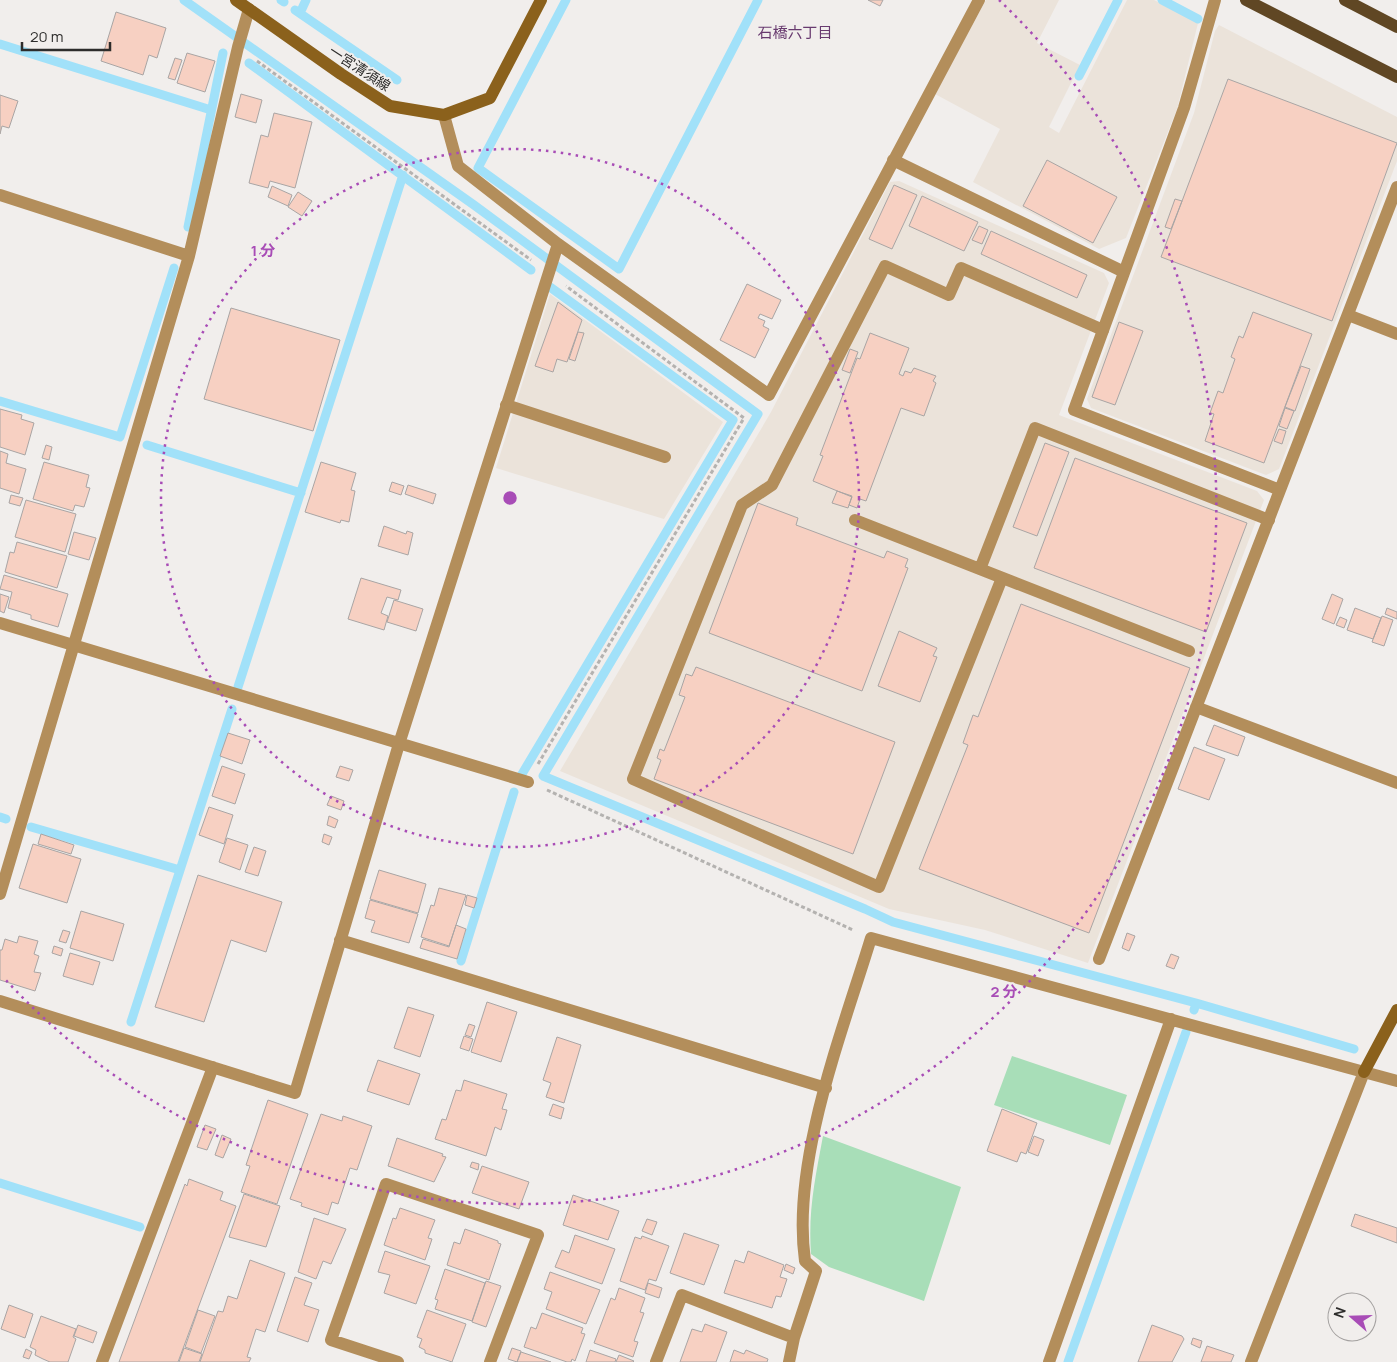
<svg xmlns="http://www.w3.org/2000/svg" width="1397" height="1362" viewBox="0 0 1397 1362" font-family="Manrope,'Noto Sans JP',sans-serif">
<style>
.built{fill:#ebe3da}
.green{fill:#a8deb8}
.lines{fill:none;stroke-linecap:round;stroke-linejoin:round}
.stream{stroke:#a1e1f9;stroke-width:9}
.building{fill:#f7d0c2;stroke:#a9a5a4}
.path{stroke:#b4b2b0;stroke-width:3;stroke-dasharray:4 2.5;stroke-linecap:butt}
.lane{stroke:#b38e5b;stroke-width:12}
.street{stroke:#b38e5b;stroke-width:12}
.secondary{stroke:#8b611c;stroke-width:12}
.primary{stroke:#604724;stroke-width:12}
.ring{fill:none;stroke:#a84cb6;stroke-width:2.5;stroke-dasharray:2.5 5}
.labels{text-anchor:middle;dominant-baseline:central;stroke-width:4;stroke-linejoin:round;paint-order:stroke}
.street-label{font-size:14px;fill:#2d2c2b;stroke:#f1eeec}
.neighbourhood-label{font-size:15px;fill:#683a6f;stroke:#f1eeec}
.centre{fill:#a84cb6;stroke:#f1eeec;stroke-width:2.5}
.ring-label{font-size:15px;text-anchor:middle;font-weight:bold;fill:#a84cb6;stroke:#f1eeec;stroke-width:4;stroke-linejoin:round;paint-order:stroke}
</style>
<rect width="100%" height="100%" fill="#f1eeec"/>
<path class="built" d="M986,0H1059L1037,43L1080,65L1049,127L1059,133L1127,0H1154L1198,23L1177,109L1126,238L1099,249L973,182L1000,129L935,94Z
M1219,25L1397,117V161L1279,469L1266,475L1091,408L1087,399L1194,113L1215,31Z
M899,181L1104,273L1109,283L1059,415L1257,491L1264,500L1088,963L985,930L889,909L560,771L771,412L890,182Z
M550,294L723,422L664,519L496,468Z"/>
<path class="green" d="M1012,1056L1127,1095L1110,1145L994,1105Z
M823,1136L961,1187L924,1301L829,1267L811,1254C808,1211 815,1179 823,1136Z"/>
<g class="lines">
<path class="stream" d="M184,0L474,205L758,414L543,776L865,909L893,922L1196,1003L1194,1010
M281,0L284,2
M566,0L478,168L619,269L758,0
M1162,0L1198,19
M295,10L397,80
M300,13L306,0
M0,44L211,110
M249,63L531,270
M1079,76L1118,0
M188,227L223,53
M0,401L120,437L174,268
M147,445L301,493
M238,687L403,175
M522,774L733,420L550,287
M0,817L6,819
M31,827L180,870
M461,961L514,792
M1196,1003L1354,1049
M131,1022L232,709
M0,1183L140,1227
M1068,1362L1186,1032"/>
</g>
<path class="building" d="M868,0H883L880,6Z
M116,12L166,28L157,58L149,55L143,75L101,61Z
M187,53L215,61L205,92L177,83Z
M175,58L182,60L175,80L168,78Z
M1228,79L1397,143L1332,321L1161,257Z
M241,94L262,100L256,123L235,117Z
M0,95L18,101L9,128L2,126L0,134Z
M274,113L312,122L295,188L270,181L268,188L249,183L261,135L268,137Z
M1047,160L1117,197L1093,243L1023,206Z
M894,185L917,195L892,249L869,239Z
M272,186L292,195L288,206L268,197Z
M298,192L312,201L302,216L288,207Z
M922,196L978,222L964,251L909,226Z
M1175,199L1182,201L1171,229L1165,227Z
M979,226L988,230L982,244L972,240Z
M991,231L1087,275L1077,298L981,254Z
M747,284L781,300L772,319L760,314L758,318L765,321L763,326L769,329L755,358L720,340Z
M558,302L582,320L567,362L557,359L553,372L535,366Z
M231,308L340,340L313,431L204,399Z
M1253,312L1312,334L1264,463L1205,441L1214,414L1210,413L1218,391L1223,393L1235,359L1231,357L1239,336L1243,338Z
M1119,322L1143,331L1115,405L1092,397Z
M578,332L584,333L575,361L569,359Z
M870,333L909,348L899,374L903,376L905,371L911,373L914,368L936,376L933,381L936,383L924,416L901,408L866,501L860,499L857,508L849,505L852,497L813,481L823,456L820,455L857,358L860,359Z
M850,349L858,352L850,373L842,370Z
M1301,366L1310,369L1295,411L1285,407Z
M1285,408L1294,411L1287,429L1279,426Z
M0,409L22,415L21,419L34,423L25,455L0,447Z
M1279,429L1286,431L1282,444L1274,441Z
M1045,443L1069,452L1037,536L1013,527Z
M46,445L52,447L49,460L42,458Z
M0,451L8,454L6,463L26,469L19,494L0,488Z
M1075,458L1247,523L1206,632L1034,568Z
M44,462L89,475L86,487L90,488L84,507L75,505L73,511L33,499Z
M321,462L356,473L351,490L355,491L349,522L341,520L340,523L305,512Z
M392,482L404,486L401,495L389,491Z
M408,485L436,494L433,504L405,494Z
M837,491L852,496L848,508L832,503Z
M11,495L23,498L20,506L9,503Z
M26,500L76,514L65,552L15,537Z
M758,503L798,518L796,525L884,558L887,551L908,559L905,567L908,568L862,691L709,633Z
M384,526L406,534L407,531L413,533L408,555L378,546Z
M74,532L96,538L89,560L68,554Z
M17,542L67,556L57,588L5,572L10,552L14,553Z
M4,575L68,594L58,627L31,619V615L8,608L12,592L0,589Z
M361,578L401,590L398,600L387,597L381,613L388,616L384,630L348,619Z
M0,594L9,597L4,613L0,611Z
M1332,594L1343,599L1334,624L1322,619Z
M394,600L423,609L416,631L387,622Z
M1021,604L1190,668L1089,933L919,869L968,745L963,743L973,715L978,717Z
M1355,608L1381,618L1373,639L1347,630Z
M1387,608L1397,612V619L1385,614Z
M1382,616L1393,620L1384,646L1372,642Z
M1340,617L1347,620L1344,628L1336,625Z
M899,631L937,648L933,656L937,657L920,702L878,686Z
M696,667L895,742L853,854L654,779L661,760L657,758L660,749L664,751L685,697L679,695L686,674L692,676Z
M1214,725L1245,737L1238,756L1206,745Z
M228,733L250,740L242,764L220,756Z
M1194,747L1225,759L1209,800L1178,789Z
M222,766L245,774L235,804L212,796Z
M340,766L353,770L349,781L336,777Z
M331,796L344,801L341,810L327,805Z
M209,807L233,815L224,844L199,835Z
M329,816L338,820L335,828L327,825Z
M41,834L74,845L71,854L38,844Z
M324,834L332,837L329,845L322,842Z
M227,838L248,845L240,870L219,862Z
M33,844L81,859L67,903L19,888Z
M254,847L266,851L258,876L245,872Z
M379,870L426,884L418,913L370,899Z
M198,875L282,902L266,952L231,940L204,1022L155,1007Z
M439,888L466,895L449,946L421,937L431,905L434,906Z
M467,895L477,898L474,908L465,905Z
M370,900L418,914L409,943L371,932L375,921L365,918Z
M81,911L124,924L113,961L70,948Z
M456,925L466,929L457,959L420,948L423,939L449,947Z
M63,930L70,932L66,943L59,941Z
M1127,933L1135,936L1129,951L1122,948Z
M19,936L38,941L34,954L39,956L34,972L41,973L35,991L0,980V950H2L5,939L17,943Z
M54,946L63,949L61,956L52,953Z
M70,953L100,962L93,985L63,976Z
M1171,954L1179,957L1174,969L1166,966Z
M487,1002L517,1012L501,1062L471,1052Z
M408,1007L434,1015L420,1057L394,1048Z
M469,1024L475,1026L471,1037L465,1035Z
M464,1036L473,1039L469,1051L460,1048Z
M557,1037L581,1045L564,1103L546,1097L551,1083L543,1080Z
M378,1060L420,1074L409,1105L367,1091Z
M464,1080L507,1094L502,1109L507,1110L501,1130L495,1127L486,1156L435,1139L442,1119L446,1120L456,1090L461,1091Z
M268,1100L308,1114L277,1204L241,1192L250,1166L246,1165Z
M553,1104L564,1108L561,1119L549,1115Z
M1002,1109L1037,1123L1026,1154L1021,1152L1017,1162L987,1151Z
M321,1114L342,1121L343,1116L372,1126L357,1170L350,1168L338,1204L332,1202L328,1215L301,1206L302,1203L290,1199Z
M205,1125L216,1129L207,1150L197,1147Z
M222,1135L231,1139L223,1158L215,1155Z
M1034,1136L1044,1140L1038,1156L1028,1152Z
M397,1138L443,1154L442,1156L446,1157L434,1182L388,1166Z
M472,1162L479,1164L478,1170L470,1167Z
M482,1166L529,1182L519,1209L472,1193Z
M189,1179L223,1192L220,1200L236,1206L178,1362H119L185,1184L187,1186Z
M244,1194L280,1206L266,1247L229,1237Z
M573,1195L619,1211L608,1240L563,1225Z
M400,1208L435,1220L428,1238L432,1239L425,1260L384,1245L393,1218L396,1219Z
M1355,1214L1397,1228V1243L1351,1226Z
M314,1218L346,1229L331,1264L323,1261L316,1279L298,1272Z
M647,1219L657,1222L652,1235L642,1231Z
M465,1229L498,1241V1243L501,1244L489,1280L447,1265L454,1242L460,1244Z
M684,1233L719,1245L704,1285L670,1273Z
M575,1235L615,1249L602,1284L555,1267L562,1250L569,1253Z
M642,1236L669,1246L656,1281L649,1279L645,1290L620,1281L635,1237L641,1239Z
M385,1251L430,1266L416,1304L384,1293L390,1275L378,1272Z
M748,1251L784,1265L780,1277L787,1279L781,1297L776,1296L772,1308L724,1293L735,1260L744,1263Z
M250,1260L285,1273L265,1332L256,1329L247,1357L251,1358L249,1362H200L218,1311L223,1312L228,1296L237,1299Z
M786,1264L795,1268L793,1274L784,1270Z
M445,1269L485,1283L472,1321L435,1309L438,1300L435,1299Z
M550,1272L600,1290L586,1324L546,1309L552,1292L544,1289Z
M295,1277L312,1283L304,1305L319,1310L308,1342L277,1331Z
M486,1281L501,1286L486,1327L472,1322Z
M648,1283L662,1288L659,1298L645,1293Z
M619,1288L645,1298L640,1312L644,1313L634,1341L638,1342L633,1357L594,1343L611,1298L615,1300Z
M9,1305L33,1314L25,1338L1,1329Z
M198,1310L215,1316L201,1353L185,1347Z
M427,1310L466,1324L452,1362L425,1353V1350L419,1347L422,1339L417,1337Z
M542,1313L583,1328L581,1333L585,1334L575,1361L572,1359L571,1362H567L524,1347L531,1327L536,1329Z
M41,1316L76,1329L73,1337L76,1339L68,1362H50L43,1359L35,1355L36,1350L30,1347Z
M705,1324L727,1332L716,1362H680L692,1329L702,1332Z
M78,1325L97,1332L93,1343L74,1336Z
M1152,1325L1182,1336L1184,1339L1172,1362H1138Z
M1193,1338L1202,1341L1200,1348L1191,1344Z
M1207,1346L1234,1355L1231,1362H1201Z
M184,1348L202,1354L199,1362H179Z
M512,1348L521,1351L517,1362L508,1359Z
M26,1349L32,1352L29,1359L23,1357Z
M590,1350L616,1359L615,1362H586Z
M734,1350L744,1354L746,1350L768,1359L767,1362H730Z
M521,1352L551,1362H517Z
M619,1355L634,1361L633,1362H616Z"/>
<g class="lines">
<path class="path" d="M257,61L531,260
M538,764L744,418L566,286
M547,790L853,930"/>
<path class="lane" d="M506,405L665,457
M855,520L1189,651
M980,569L1035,428L1269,520
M1002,578L879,887L633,779L742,505L772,485L885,266L949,295L961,268L1103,330"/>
<path class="street" d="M1215,0L1184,108L1074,410L1280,490
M444,115L458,166L558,244L769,395L979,0
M893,160L1124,272
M0,195L189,256
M1348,315L1397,334
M0,623L528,782
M1196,707L1397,783
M0,894L189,256L238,47L249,9
M340,940L826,1088
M1099,959L1397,187
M0,1001L295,1093L399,744L558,244
M102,1362L213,1067
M398,1362L331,1340L386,1184L538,1235L490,1362
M656,1362L682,1295L794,1338
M789,1362L794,1338L816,1271L805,1261C791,1162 842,1033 871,938L1397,1081
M1049,1362L1171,1019
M1251,1362L1364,1072"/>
<path class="secondary" d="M236,0L341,74L390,106L444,115L490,98L541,0
M1364,1072L1397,1010"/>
<path class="primary" d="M1246,0L1397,77
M1345,0L1397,27"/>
</g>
<g class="ring">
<circle cx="510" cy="498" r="349"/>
<path d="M999 0A698 698 0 1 1 4 978"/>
</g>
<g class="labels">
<g class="street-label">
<text transform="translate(360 68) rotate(33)">一宮清須線</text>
</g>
<g class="neighbourhood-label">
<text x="795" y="32">石橋六丁目</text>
</g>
</g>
<circle cx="510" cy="498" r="8" class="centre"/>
<g class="ring-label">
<text x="263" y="256">1 分</text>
<text x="1004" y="997">2 分</text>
</g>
<g transform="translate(1352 1317) rotate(290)"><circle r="24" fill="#f1eeec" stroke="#a3a09f"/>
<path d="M0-4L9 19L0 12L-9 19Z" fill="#a84cb6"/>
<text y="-8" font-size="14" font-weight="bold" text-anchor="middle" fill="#2d2c2b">N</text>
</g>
<path d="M22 42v8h88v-8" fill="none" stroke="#2d2c2b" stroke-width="2.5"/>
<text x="30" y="42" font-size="15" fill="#2d2c2b" stroke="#f1eeec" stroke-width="4" paint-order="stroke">20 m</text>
</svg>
